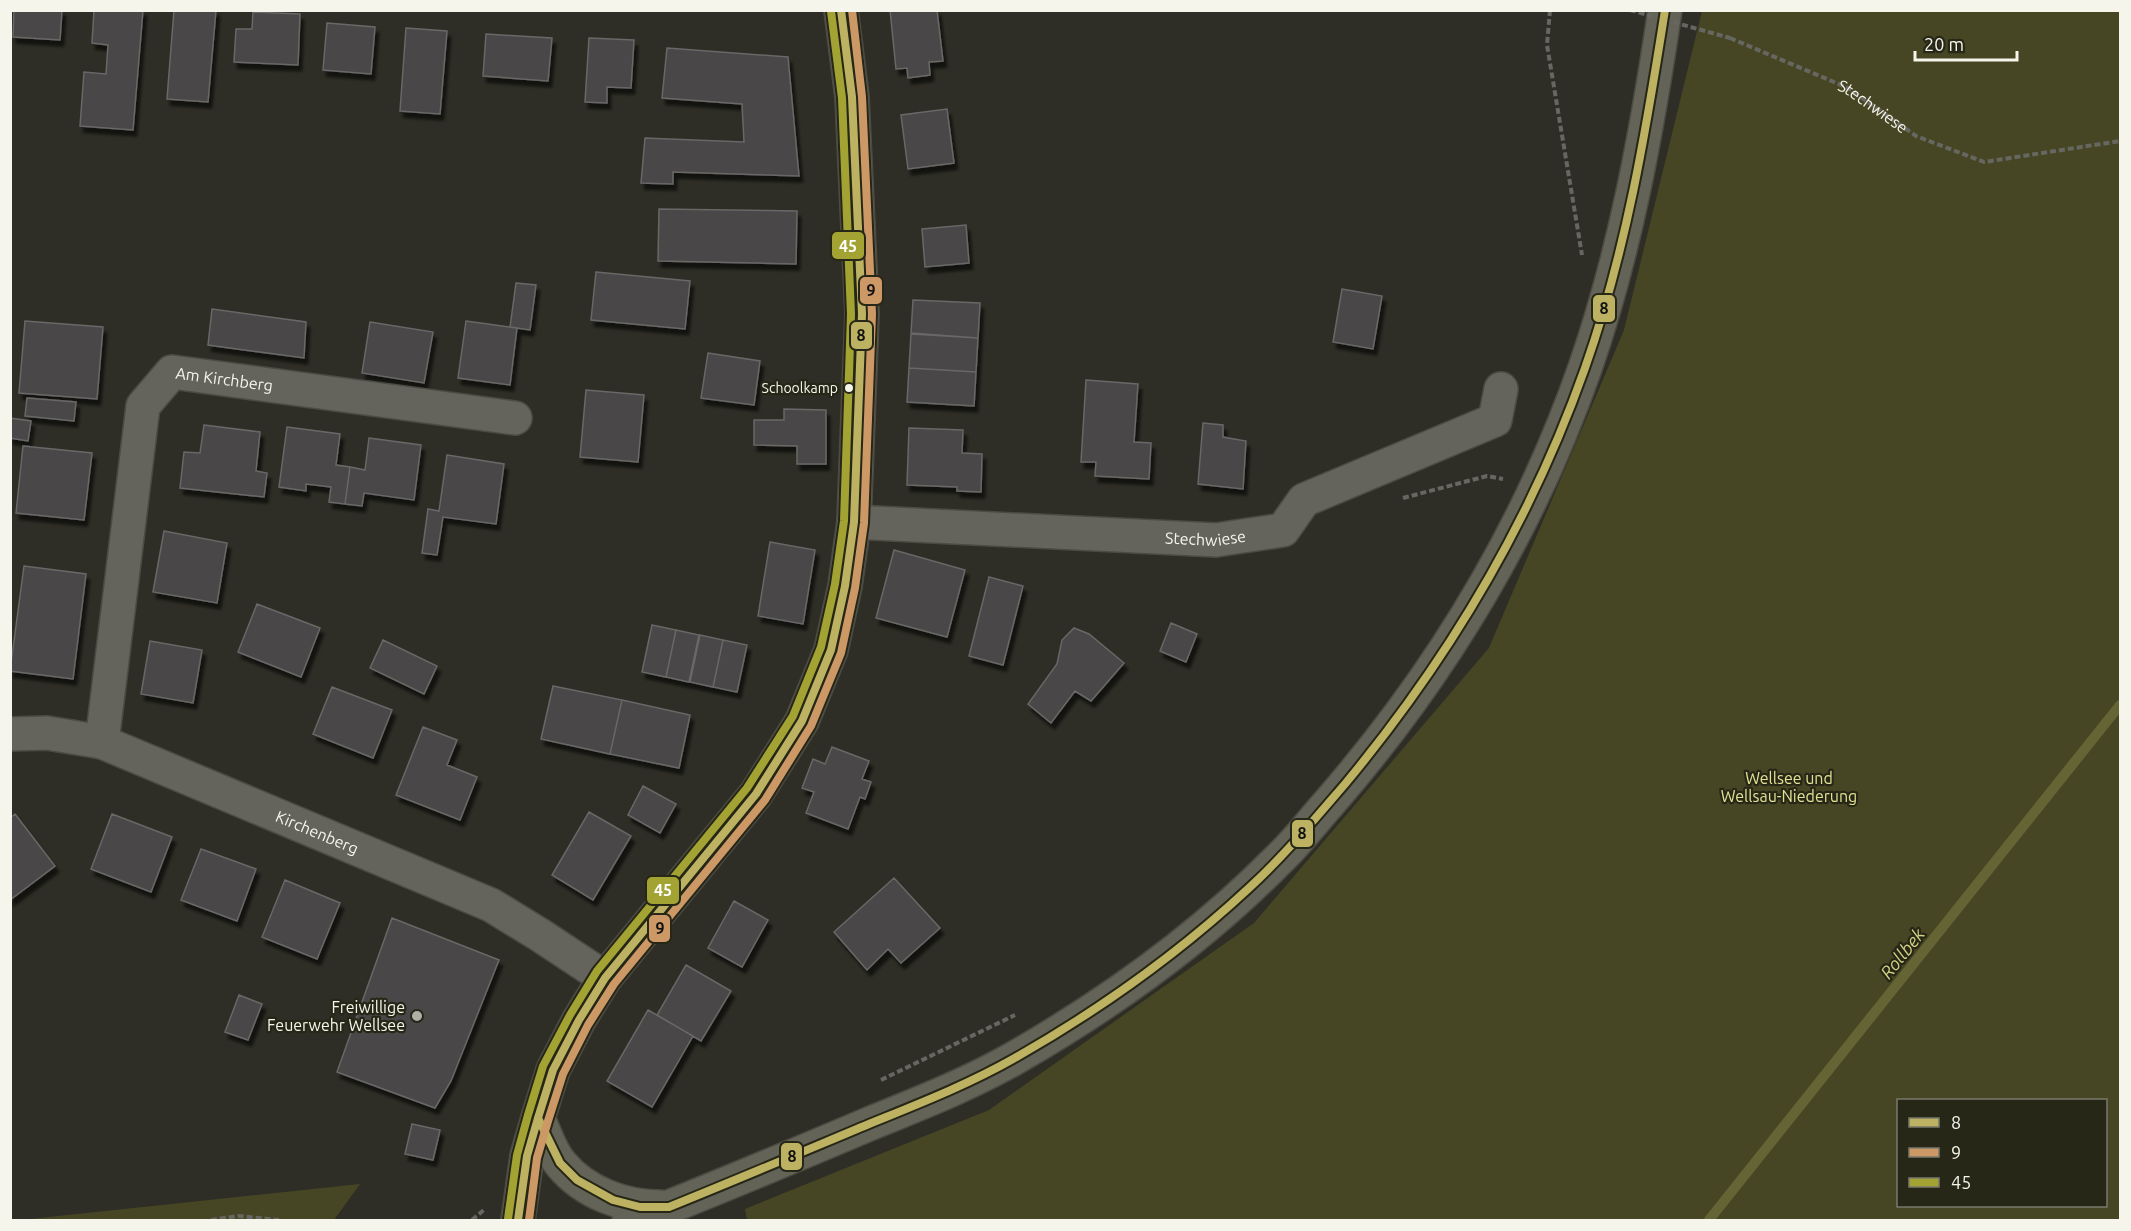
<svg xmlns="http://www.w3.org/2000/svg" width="2131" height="1231" viewBox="0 0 2131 1231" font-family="Ubuntu,sans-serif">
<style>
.green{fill:#474624;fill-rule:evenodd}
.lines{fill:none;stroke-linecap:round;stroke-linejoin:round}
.stream{stroke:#656435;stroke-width:10}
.building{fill:#494746;stroke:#696767;stroke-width:1.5;filter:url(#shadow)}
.minor-casing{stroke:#4b4b43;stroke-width:36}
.major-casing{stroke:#4b4b43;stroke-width:36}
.path{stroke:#676761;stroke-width:4;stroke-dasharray:6 3;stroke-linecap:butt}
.minor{stroke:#64645d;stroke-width:33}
.major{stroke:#646357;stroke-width:33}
.path-bridge{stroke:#676761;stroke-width:4;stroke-dasharray:6 3;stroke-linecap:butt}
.bus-1-casing{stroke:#272718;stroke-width:12}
.bus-2-casing{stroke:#272718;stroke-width:12}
.bus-3-casing{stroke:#272718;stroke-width:12}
.bus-1{stroke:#bcb261;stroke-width:8}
.bus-2{stroke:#c96;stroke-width:8}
.bus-3{stroke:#a3a333;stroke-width:8}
.bus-dot{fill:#f5f5eb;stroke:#272718;stroke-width:2}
.poi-dot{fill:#afafa6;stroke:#272718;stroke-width:2}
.labels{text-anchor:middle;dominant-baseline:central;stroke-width:4.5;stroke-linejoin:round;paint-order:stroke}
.bus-label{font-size:14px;fill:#f5f5eb;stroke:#272718;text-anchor:end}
.street-label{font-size:16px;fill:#f5f5eb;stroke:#272718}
.park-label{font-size:16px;fill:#e2e192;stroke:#272718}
.poi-label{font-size:16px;fill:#f5f5eb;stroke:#272718;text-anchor:end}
.water-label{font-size:18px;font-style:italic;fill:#d3d283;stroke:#272718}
.line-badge{stroke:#272718;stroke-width:2}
.badge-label{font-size:16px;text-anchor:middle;font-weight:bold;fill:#fff}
.pale-badge-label{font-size:16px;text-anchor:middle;font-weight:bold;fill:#111}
</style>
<defs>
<filter id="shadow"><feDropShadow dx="3.5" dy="6" stdDeviation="1.5" flood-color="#0009"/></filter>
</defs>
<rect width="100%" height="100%" fill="#2e2e26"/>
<path class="green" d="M1702,11H2120V1220H747L745,1209L989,1110L1254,923L1489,648L1624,330ZM1898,1100H2106V1206H1898Z
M360,1184L334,1220H21Z"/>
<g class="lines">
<path class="stream" d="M1709,1220L2120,705"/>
</g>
<path class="building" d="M14,10H62L60,40L13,37Z
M94,10H143L133,130L80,126L84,72L106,74L108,45L92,43Z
M174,10H216L208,102L167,99Z
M890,10H937L943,61L929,62L930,75L908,78L907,68L896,69Z
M253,12L300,14L298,65L234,62L236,29H252Z
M327,23L375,27L371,74L323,70Z
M406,28L447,31L440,114L400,111Z
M486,34L552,38L548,81L483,76Z
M589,38L634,40L631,88L607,87V103L585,102Z
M667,48L788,57L799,176L673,172V184L641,183L645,138L744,142L742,104L662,98Z
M947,109L954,163L908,169L901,115Z
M659,209L797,211L796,264L658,261Z
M966,225L969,263L925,267L922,229Z
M596,272L690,281L685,329L591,320Z
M516,283L536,285L530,330L510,327Z
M1342,289L1382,296L1373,349L1333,342Z
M913,300L980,303L978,338L911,333Z
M212,309L306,322L304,358L208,345Z
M25,321L103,327L97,399L19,393Z
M466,321L517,328L510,385L458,378Z
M370,322L433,332L424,383L362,373Z
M911,334L978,338L976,372L909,368Z
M708,353L760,361L754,405L701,398Z
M909,368L976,372L974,406L907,402Z
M1086,380L1138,384L1134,442L1151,443L1149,479L1095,476L1096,462H1081Z
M586,390L644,395L638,462L580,457Z
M27,398L76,402L74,421L25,416Z
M784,409L826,410V464H797V446L754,445V420H784Z
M10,418L31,421L28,441L10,438Z
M1203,423L1223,425V437L1246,441L1243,489L1198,484Z
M204,425L260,432L256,471L267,473L264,497L180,488L184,452L200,453Z
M287,427L340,434L336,465L350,467L345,504L329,502L331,487L306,484V491L279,487Z
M909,428L963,430L962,453L982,454L981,492L957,491V487L907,485Z
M369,438L421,445L414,500L364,493L362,506L345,504L350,467L365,470Z
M23,446L92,453L84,520L16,513Z
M447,455L504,464L496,524L443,517L437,555L422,553L428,509L439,511Z
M164,531L227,543L217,603L153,592Z
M770,542L815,550L803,624L758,616Z
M894,550L965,570L947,637L876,618Z
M24,566L86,574L73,679L10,671Z
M989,577L1023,586L1003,665L969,656Z
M257,604L320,628L301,677L238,652Z
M1171,623L1197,634L1186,662L1160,651Z
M652,625L676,630L666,677L642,672Z
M1074,628L1089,634L1124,663L1091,701L1075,691L1051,723L1028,704L1057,664L1062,640Z
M676,630L699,635L689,682L666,677Z
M700,635L723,640L713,687L690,682Z
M383,640L437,666L424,694L370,668Z
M723,640L747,645L737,692L713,687Z
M150,641L202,650L193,703L141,694Z
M553,686L622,700L610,754L541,739Z
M332,687L392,710L373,758L313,734Z
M622,700L690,715L679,768L610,754Z
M423,727L457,740L447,765L477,777L460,820L396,795Z
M832,747L869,761L862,779L871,782L865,799L860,797L848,829L806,813L814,792L802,788L813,759L825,764Z
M643,786L676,804L660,833L628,815Z
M589,812L631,836L593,900L552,875Z
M15,814L55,866L10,900V818Z
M112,814L172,837L151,892L91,869Z
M201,849L256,869L237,921L181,900Z
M894,878L940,928L901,963L888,949L867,970L834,932Z
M285,880L340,903L317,959L262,937Z
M734,901L768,920L742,967L708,948Z
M392,918L499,960L451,1081L435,1108L337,1072Z
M686,965L731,991L701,1041L657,1015Z
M239,995L262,1004L248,1040L225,1032Z
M648,1010L693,1036L652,1107L607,1081Z
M412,1124L440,1130L433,1160L405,1154Z"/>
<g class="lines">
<g class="minor-casing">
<g id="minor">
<path id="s2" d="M854,522L1216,540L1283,530L1304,500L1495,420L1501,389"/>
<path id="s3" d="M10,734L47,733L102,742L491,905L540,935L605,978"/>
<path id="s4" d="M102,742L143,406L172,372L515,418"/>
<path d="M518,1220L527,1156L538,1118L553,1070L579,1020L605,978L756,794L802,721L831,650L845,586L854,522L862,314L852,97L841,10"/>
</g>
</g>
<g class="major-casing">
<path id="major" d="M538,1118C545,1133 550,1151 561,1164C585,1193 624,1207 660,1207
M629,1220L669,1207C736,1180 803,1152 869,1124C918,1104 967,1085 1013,1059C1109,1004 1201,938 1279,859C1297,842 1312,822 1329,803C1442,673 1528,531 1585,368C1625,253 1647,131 1665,10"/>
</g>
<g class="path">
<path d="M1550,10L1547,45L1582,255"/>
<path id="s1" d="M1730,38L1848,88L1916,136L1984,162L2120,141"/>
<path d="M1403,498L1487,476L1503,479"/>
<path d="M881,1080L1015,1015"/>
<path d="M211,1220L238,1216L279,1220"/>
<path d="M472,1220L485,1209"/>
</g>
<use href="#minor" class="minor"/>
<use href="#major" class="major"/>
<path class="path-bridge" d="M1630,10L1730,38"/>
<g class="bus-1-casing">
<path id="bus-1" d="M538,1118L560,1163L577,1180L613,1200L640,1207H669C736,1180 802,1152 869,1124C918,1104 967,1085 1013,1059C1098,1011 1178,954 1249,888C1284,856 1314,820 1345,784C1448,660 1531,521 1585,368C1626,252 1646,131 1665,10
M518,1220L527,1156L538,1118L553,1070L579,1020L605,978L756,794L802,721L831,650L845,586L854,522L862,314L852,97L841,10"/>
</g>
<g class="bus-2-casing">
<path id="bus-2" d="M529,1220L537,1158L548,1121L563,1074L588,1025L614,984L765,800L811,726L841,653L855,588L864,523L872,314L862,97L852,10"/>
</g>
<g class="bus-3-casing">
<path id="bus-3" d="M508,1219L517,1155L528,1115L543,1066L570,1015L597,971L747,788L793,716L821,647L835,584L844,521L851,314L842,98L831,11"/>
</g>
<use href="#bus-1" class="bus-1"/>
<use href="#bus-2" class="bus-2"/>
<use href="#bus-3" class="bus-3"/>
</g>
<circle class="bus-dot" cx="849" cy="388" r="5"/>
<circle class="poi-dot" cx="417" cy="1016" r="6"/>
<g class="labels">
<g class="bus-label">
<text x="838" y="388">Schoolkamp</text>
</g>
<g class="street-label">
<text stroke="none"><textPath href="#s1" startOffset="159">Stechwiese</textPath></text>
<text stroke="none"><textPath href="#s4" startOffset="436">Am Kirchberg</textPath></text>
<text stroke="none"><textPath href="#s2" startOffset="352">Stechwiese</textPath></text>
<text stroke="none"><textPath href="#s3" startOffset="326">Kirchenberg</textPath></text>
</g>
<g class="park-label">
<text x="1789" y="778">Wellsee und<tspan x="1789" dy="18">Wellsau-Niederung</tspan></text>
</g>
<g class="poi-label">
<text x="405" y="1007">Freiwillige<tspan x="405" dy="18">Feuerwehr Wellsee</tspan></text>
</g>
<g class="water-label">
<text transform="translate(1902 953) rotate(-51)">Rollbek</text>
</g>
</g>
<g class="line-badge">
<rect x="831" y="231" width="34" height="29" rx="6" fill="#a3a333"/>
<rect x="859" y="276" width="24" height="29" rx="6" fill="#c96"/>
<rect x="1592" y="294" width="24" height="29" rx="6" fill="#bcb261"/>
<rect x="850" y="321" width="23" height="29" rx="6" fill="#bcb261"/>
<rect x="1291" y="819" width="23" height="29" rx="6" fill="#bcb261"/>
<rect x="646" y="876" width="34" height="29" rx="6" fill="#a3a333"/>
<rect x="648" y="914" width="23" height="29" rx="6" fill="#c96"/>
<rect x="780" y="1142" width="23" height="29" rx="6" fill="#bcb261"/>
</g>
<g class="badge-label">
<text x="848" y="252">45</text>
<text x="663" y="896">45</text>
</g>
<g class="pale-badge-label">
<text x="871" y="296">9</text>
<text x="1604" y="314">8</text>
<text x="861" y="341">8</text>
<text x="1302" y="839">8</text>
<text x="660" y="934">9</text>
<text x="792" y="1162">8</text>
</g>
<rect width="2131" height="1231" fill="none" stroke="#f5f5eb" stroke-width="24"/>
<rect x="1897" y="1099" width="210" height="108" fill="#272718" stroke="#79796c" stroke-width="1.5"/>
<rect x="1909" y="1118" width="30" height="9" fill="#bcb261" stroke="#79796c" stroke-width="1.5"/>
<text x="1951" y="1129" font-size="18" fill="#f5f5eb">8</text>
<rect x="1909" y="1148" width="30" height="9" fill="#cc9966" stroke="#79796c" stroke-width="1.5"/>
<text x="1951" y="1159" font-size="18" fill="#f5f5eb">9</text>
<rect x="1909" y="1178" width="30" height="9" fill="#a3a333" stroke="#79796c" stroke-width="1.5"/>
<text x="1951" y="1189" font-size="18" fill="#f5f5eb">45</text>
<path d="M1915 51v9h102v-9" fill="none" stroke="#f5f5eb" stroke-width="3"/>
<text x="1924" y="51" font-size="18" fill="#f5f5eb" stroke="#272718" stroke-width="4.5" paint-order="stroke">20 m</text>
</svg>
